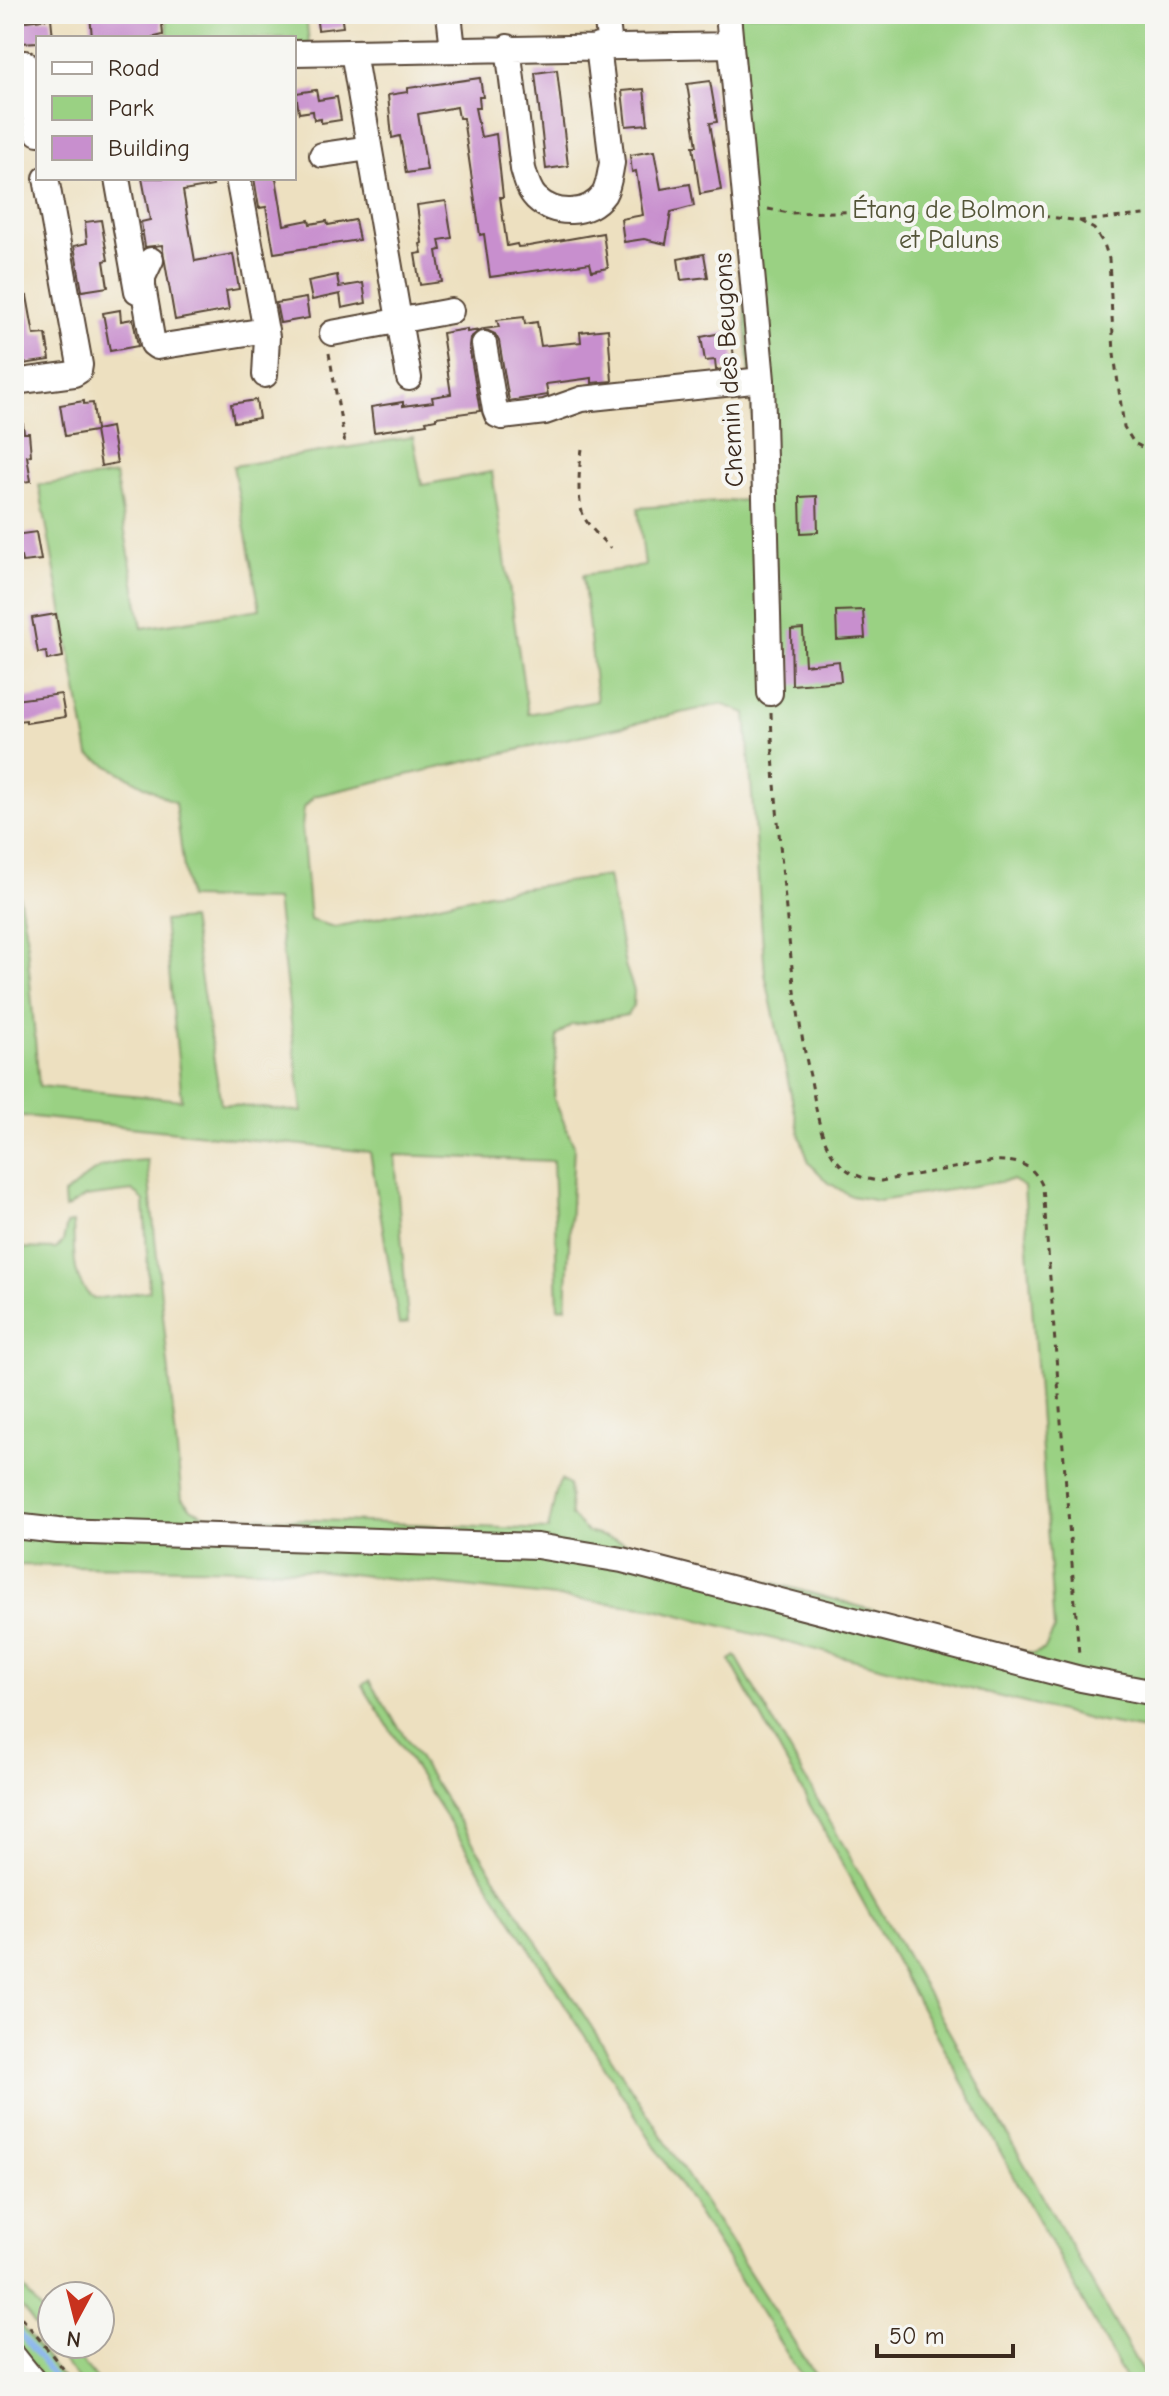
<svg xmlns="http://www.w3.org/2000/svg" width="1169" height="2396" viewBox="0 0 1169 2396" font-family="'Comic Neue',sans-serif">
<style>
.green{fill:#9ad183;stroke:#6a7e50;stroke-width:2}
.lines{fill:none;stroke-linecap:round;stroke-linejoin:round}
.stream{stroke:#81b0ec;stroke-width:5}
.building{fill:#c88fce}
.minor-casing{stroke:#564536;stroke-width:28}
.path{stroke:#564536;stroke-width:3;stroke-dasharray:6 6;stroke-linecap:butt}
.minor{stroke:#fff;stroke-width:24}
.labels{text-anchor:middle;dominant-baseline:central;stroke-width:8;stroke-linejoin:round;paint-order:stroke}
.park-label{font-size:26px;fill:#535437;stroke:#f6f6f2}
.street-label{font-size:26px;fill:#3b2a1e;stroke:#f6f6f2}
</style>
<rect width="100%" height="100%" fill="#f6f6f2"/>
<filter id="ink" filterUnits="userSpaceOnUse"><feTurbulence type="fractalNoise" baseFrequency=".0125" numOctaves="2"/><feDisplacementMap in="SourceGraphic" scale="16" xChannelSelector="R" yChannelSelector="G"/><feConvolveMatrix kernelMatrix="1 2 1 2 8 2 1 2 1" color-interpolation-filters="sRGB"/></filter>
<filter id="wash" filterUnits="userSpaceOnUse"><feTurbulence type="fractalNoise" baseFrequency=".006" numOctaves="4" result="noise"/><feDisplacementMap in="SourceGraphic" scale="32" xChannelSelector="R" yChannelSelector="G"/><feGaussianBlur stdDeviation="1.8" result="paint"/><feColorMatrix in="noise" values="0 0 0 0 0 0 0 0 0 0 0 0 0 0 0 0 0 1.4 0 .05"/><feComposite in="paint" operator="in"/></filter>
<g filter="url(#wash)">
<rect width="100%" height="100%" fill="#ede0c0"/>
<path class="green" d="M166,14H306L309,45L294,46V38H168Z
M723,14H1155V1732L1091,1720L652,1608L314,1570L14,1565V1248L56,1249L63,1242L67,1224L73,1223C75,1250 70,1282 94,1299L149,1291L144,1202L139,1195L133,1191L85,1197L65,1209L64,1195C102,1165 96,1163 147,1160L182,1499L192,1509L206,1515L548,1530L557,1488L561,1480L569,1485L571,1516L587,1532L1033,1654L1045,1649L1054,1630L1024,1187L1012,1180L879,1201L851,1196L829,1183L809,1163L800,1136L765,974L746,713L721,704L314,796L304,807L302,828L310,920L335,927L489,893L608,876L625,965L634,991L633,1006L627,1015L571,1025L557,1036L554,1099L574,1146L566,1307L558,1308L553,1161L395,1155L408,1323L399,1325L370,1152L14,1115V867L26,934L39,1086L182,1100L164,921L191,919L221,1104L302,1112L276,900L188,898L175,803L89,755L39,485L115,475L142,628L260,609L233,466L413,437L422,485L492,472L528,714L597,701L583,575L645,566L638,508L759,499Z
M736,1656L1148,2382H1127L730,1660Z
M369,1681L820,2382H805L362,1685Z
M14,2276L52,2324V2344H68L98,2382H80L14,2298Z
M14,2317L65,2382H46L14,2342Z"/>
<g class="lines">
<path class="stream" d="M14,2326L58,2382"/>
</g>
<g id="blocks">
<path class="building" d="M90,14H161L163,35L151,38H92Z
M316,14H341L343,27L318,30Z
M51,18L53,38H38V42L20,43L18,22Z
M557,70L568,166L546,169L535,73Z
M480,78L483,97H479L480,108H475L481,137L496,134L503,197H500L507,246L517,244L518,247L529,246L603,233L608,268L592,271L590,263L490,277L484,234L480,235L463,118H459L457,107L418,114L427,170L406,173L400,136L392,138L388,95L408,92V88Z
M710,81L717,122L710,123L721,190L700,194L693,146H697L687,84Z
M644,89L648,124L626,126L622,91Z
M316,90L318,100L337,97L341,120L321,123V119L314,120L313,111L299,113L296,93Z
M654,151L661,189L690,184L694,206L671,212L666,244L644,239L624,242L621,219L643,215L636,171L632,172L630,155Z
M142,178H212L213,186L183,191L195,261L233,254L239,289L226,291L229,310L175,320L162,245L145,247L141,222L150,220Z
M254,178H276L284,225L309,220L310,224L327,221L328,225L355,220L359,240L274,253L266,207L259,208Z
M446,201L452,238L439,240L441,250L437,251L442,282L420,285L415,254L422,253L420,244L422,243L417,205Z
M101,220L108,260L104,261L108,287L82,291L74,246L87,243L85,222Z
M704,254L708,277L681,280L678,259Z
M337,275L339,287L363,283L366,303L342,308L340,294L312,300L308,281Z
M27,296L34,335L46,334L50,360L16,365L14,298Z
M306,298L309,318L280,323L276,303Z
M120,310L121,321L133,319L138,346L110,351L103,313Z
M524,317L525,324L537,322L541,346L581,342L580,332L608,329L612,381L592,383V378L546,384L548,395L509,401L499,341L495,334L484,329L499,327L497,320Z
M467,329V332L480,330L470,338L469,346L480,411L436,417V419L426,421L427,424L374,432L371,407L403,402V406L433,402L432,397L451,394L442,333Z
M731,331L735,368L716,370L715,360L705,361L701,337Z
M256,400L259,418L234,422L231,404Z
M84,401V404L93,403L96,430L111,427L117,463L101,466L95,431L65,436L60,405Z
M23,424L24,433H29L31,455L27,456L31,481L14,483V425Z
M817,496L818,532L801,533L800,497Z
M36,532L41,560L22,562L21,557L14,558V535Z
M863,610L865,638L837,640L836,611Z
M56,614L63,657L47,660L46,652L38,653L32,618Z
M803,629L805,665L839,661L841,681L792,685L791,630Z
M61,694L65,717L26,723V720L17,721L14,700Z"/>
</g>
</g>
<g filter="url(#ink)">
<use href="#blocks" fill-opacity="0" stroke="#564536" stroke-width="2"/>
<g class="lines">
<g class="minor-casing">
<path id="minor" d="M449,14L453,49
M606,14L610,46
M728,14L762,380L770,693
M508,47L523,169C526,179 528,190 536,198C555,216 588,216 604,194C609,185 610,172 612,163L598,46
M353,52L409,378
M294,53L731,45
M25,63L38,133
M322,155L369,148
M117,178L137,291
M238,178L267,337L265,375
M151,260L143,277V286L153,344L157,347L266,330
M332,333L451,311
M484,344L495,410L497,415L502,417L545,412L582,399L762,380
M14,382L74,374L79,371L80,365L46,178
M14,1526L58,1531L537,1546L622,1560L1081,1679L1155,1693
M14,2357L34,2382"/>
</g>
<path class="path" d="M768,209L789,213L990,209L1080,221L1155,214
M1080,221L1094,229L1104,244L1109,259L1114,354L1124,427L1134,443L1149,451L1155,452
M329,353L345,444
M582,449C579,466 576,504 585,519C591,529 602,539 610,548
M771,713C773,772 779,831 784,889C790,952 796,1015 810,1076C815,1099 817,1126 828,1147C839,1169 857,1179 881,1181L993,1161C1018,1160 1033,1164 1043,1187L1079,1655
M14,2308L74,2382"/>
<use href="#minor" class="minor"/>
</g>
</g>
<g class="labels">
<g class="park-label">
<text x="949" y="210">Étang de Bolmon<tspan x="949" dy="30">et Paluns</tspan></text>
</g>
<g class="street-label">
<text transform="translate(729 370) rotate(-93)">Chemin des Beugons</text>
</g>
</g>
<rect width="1169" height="2396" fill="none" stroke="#f6f6f2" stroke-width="48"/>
<rect x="36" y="36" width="260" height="144" fill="#f6f6f2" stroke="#aba49d" stroke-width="2"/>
<rect x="52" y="62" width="40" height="12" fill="#ffffff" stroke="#aba49d" stroke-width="2"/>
<text x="108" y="76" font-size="24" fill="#3b2a1e">Road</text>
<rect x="52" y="96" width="40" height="24" fill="#9ad183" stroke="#aba49d" stroke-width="2"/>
<text x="108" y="116" font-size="24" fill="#3b2a1e">Park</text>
<rect x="52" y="136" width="40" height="24" fill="#c88fce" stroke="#aba49d" stroke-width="2"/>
<text x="108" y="156" font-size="24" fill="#3b2a1e">Building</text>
<g transform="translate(76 2320) rotate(187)"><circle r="38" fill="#f6f6f2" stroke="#aba49d" stroke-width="2"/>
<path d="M0-6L14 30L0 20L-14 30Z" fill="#c8321e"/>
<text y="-12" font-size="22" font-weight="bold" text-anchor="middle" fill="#3b2a1e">N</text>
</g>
<path d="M877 2344v12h136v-12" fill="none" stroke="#3b2a1e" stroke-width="4"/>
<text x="889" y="2344" font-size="24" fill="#3b2a1e" stroke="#f6f6f2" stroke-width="6" paint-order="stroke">50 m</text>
</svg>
